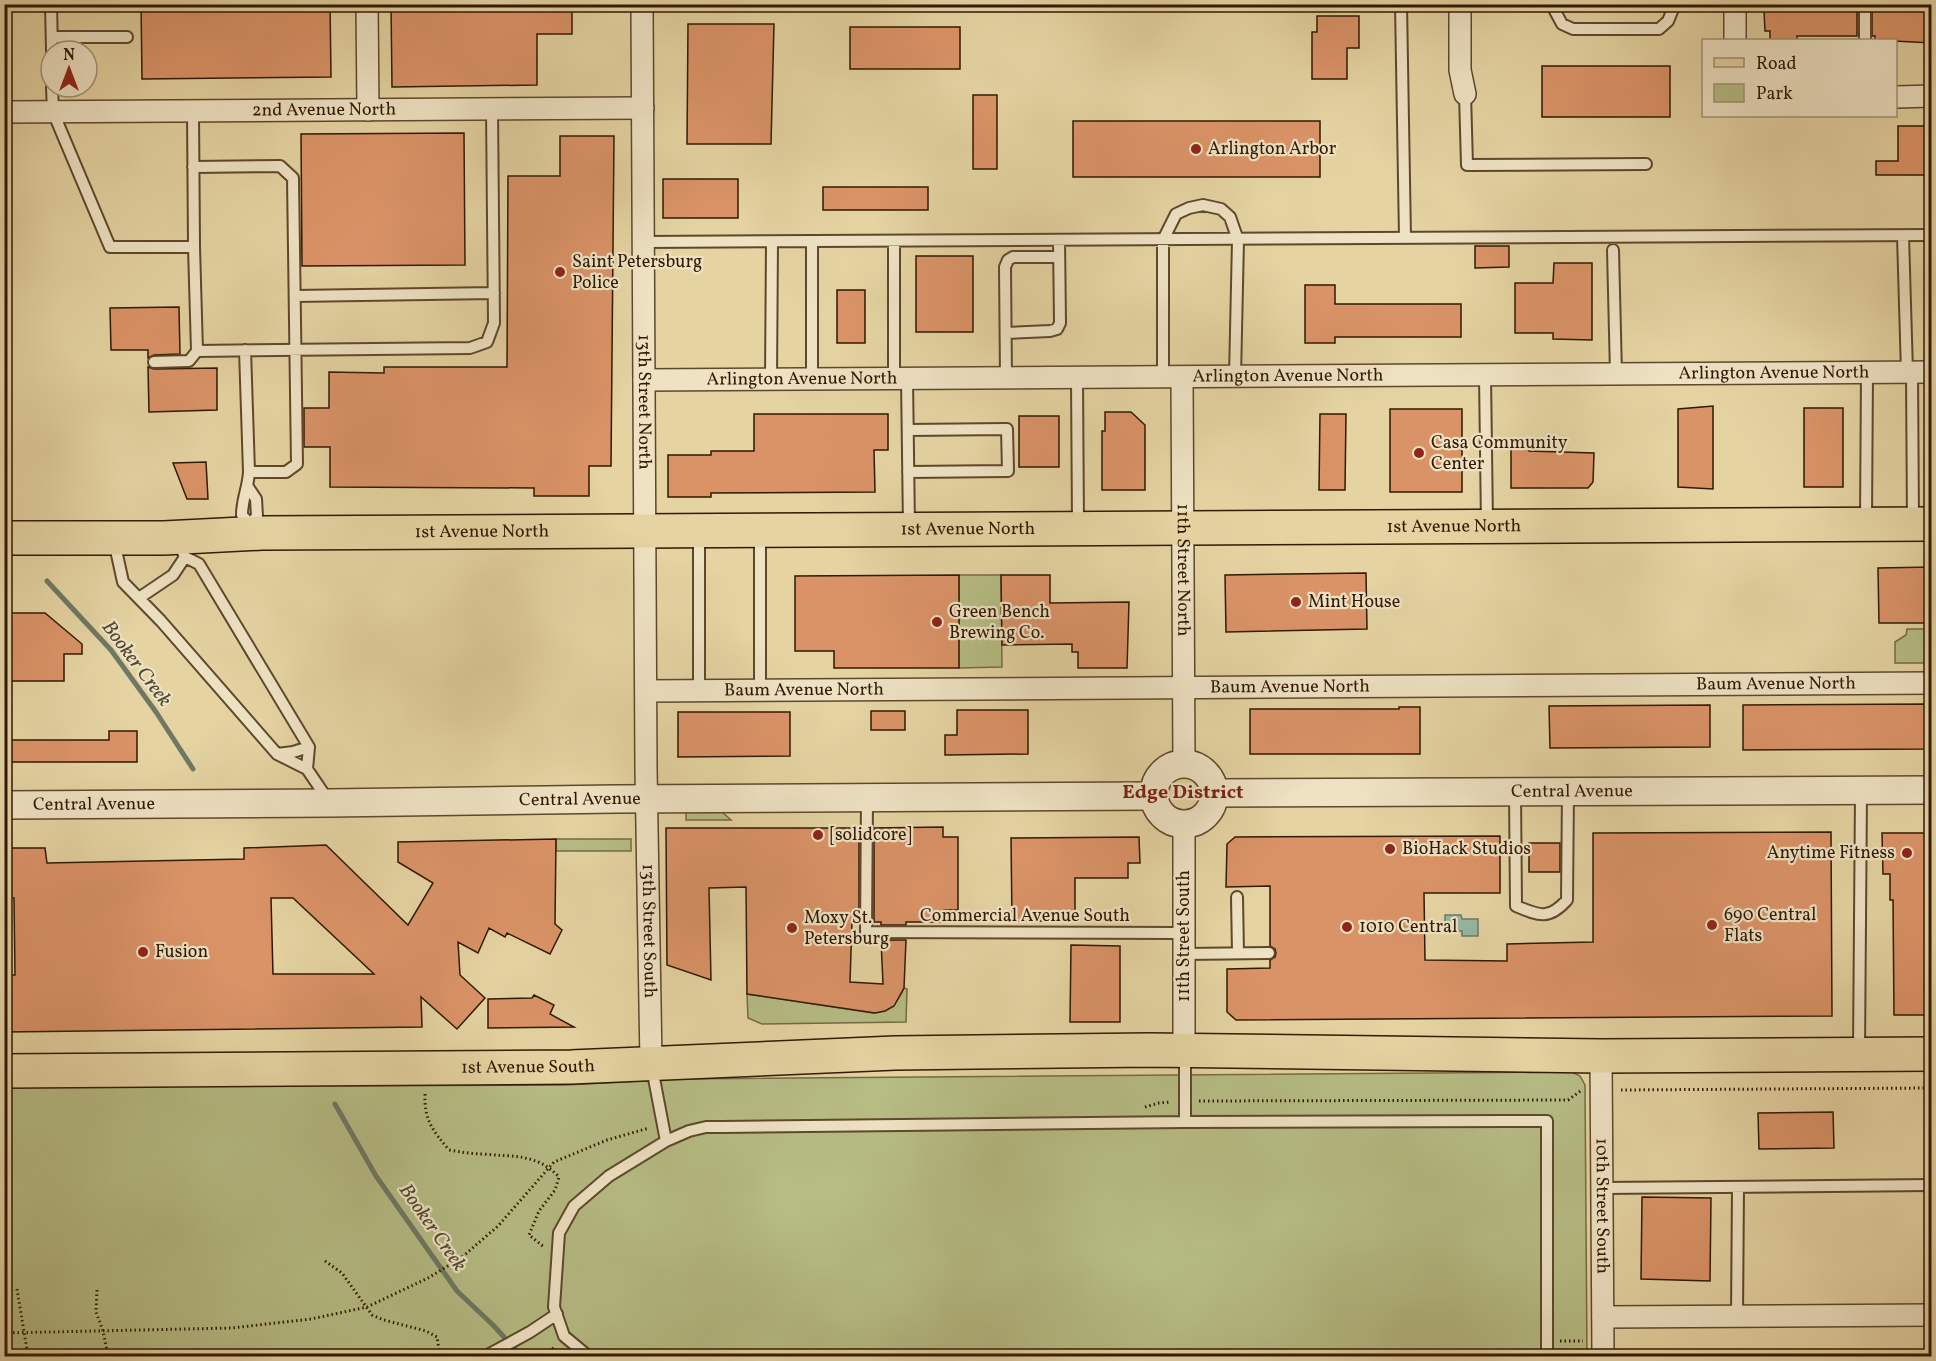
<svg xmlns="http://www.w3.org/2000/svg" width="1936" height="1361" viewBox="0 0 1936 1361" font-family="Vollkorn,serif">
<style>
.green{fill:#b6bc84;stroke:#746a44;stroke-width:1.5}
.water{fill:#96b8a4;stroke:#6e7864;stroke-width:1.5}
.lines{fill:none;stroke-linecap:round;stroke-linejoin:round}
.stream{stroke:#6e7864;stroke-width:5}
.building{fill:#da9367;stroke:#311903;stroke-width:1.5;fill-rule:evenodd}
.service-casing{stroke:#5e482b;stroke-width:14}
.minor-casing{stroke:#5e482b;stroke-width:24}
.tertiary-casing{stroke:#5e482b;stroke-width:30}
.primary-casing{stroke:#311903;stroke-width:36}
.path{stroke:#311903;stroke-width:3;stroke-dasharray:1.5 3;stroke-linecap:butt}
.service{stroke:#eee2c3;stroke-width:10}
.minor{stroke:#eee2c3;stroke-width:21}
.tertiary{stroke:#eee2c3;stroke-width:27}
.primary{stroke:#e5d3a2;stroke-width:33}
.poi-dot{fill:#8f2418;stroke:#eee2c3;stroke-width:2}
.labels{text-anchor:middle;dominant-baseline:central;stroke-width:4.5;stroke-linejoin:round;paint-order:stroke}
.street-label{font-size:18px;fill:#311903;stroke:#eee2c3}
.poi-label{font-size:18px;fill:#311903;stroke:#eee2c3;text-anchor:start}
.water-label{font-size:20px;font-style:italic;fill:#4f4933;stroke:#eee2c3}
.neighbourhood-label{font-size:20px;font-weight:bold;fill:#7a1f14;stroke:#eee2c3}
</style>
<rect width="100%" height="100%" fill="#e5d3a2"/>
<filter id="stains"><feTurbulence type="fractalNoise" baseFrequency=".00333" numOctaves="4"/><feColorMatrix values="0 0 0 0 .2 0 0 0 0 .09 0 0 0 0 .02 0 0 0 .5 -.17"/></filter>
<radialGradient id="worn" r=".72"><stop offset=".6" stop-color="#630" stop-opacity="0"/><stop offset="1" stop-color="#630" stop-opacity=".3"/></radialGradient>
<path class="green" d="M959,575H1001L1002,667L959,668Z
M1907,629H1931V663H1895V642L1906,635Z
M686,812H722L731,820H686Z
M556,839H631V851H556Z
M904,988L907,989L906,1022L762,1024L748,1018L747,994L873,1013C890,1011 897,1004 904,988Z
M1572,1072L1580,1076L1585,1085L1587,1356H5L4,1087L565,1085L680,1079Z"/>
<path class="water" d="M1445,915H1461L1462,919H1478V936H1462V931H1445Z"/>
<g class="lines">
<path class="stream" d="M47,581L111,650L156,712L193,769
M335,1104L376,1176L457,1291L494,1326L521,1356"/>
</g>
<path class="building" d="M141,4H330L331,77L142,79Z
M391,4H572V34H537V85L392,87Z
M1875,4H1932V43L1875,40V36H1872V11H1875Z
M1764,11H1857V36H1797V40H1770V31H1765Z
M1317,16H1359V48H1347V79H1312V32H1317Z
M688,24H774L771,144H687Z
M850,27H960V69H850Z
M1542,66H1670V117H1542Z
M973,95H997V169H973Z
M1073,121H1320V177H1073Z
M1898,126H1932V175H1876V161H1898Z
M464,133L465,265L302,266L301,134Z
M560,136H614L611,466H589V496H534V488L330,487V447H304V408H329V372L384,373V367H507L508,176H560Z
M663,179H738V218H663Z
M823,187H928V210H823Z
M1475,246H1509V267L1475,268Z
M916,256H973V332H916Z
M1554,263H1592V340L1553,339V333H1515V283H1553Z
M1305,285H1335V304H1461V337H1335V343H1305Z
M837,290H865V343H837Z
M179,307L180,354L154,355L148,358V350H111L110,308Z
M148,367L154,369L217,368V410L149,412Z
M1713,406V489L1678,487V409Z
M1804,408H1843V487H1804Z
M1390,409H1462V492H1390Z
M1105,412H1131L1145,425V490H1102V431H1105Z
M754,414H888V450H874L875,492L711,493V497H668V455H711V451H754Z
M1320,414H1346L1345,490H1319Z
M1019,416H1059V467H1019Z
M1511,445H1529V451L1594,453L1593,482L1588,488H1511Z
M206,462L208,499H187L173,463Z
M1932,567V623H1879L1878,568Z
M1366,573L1367,629L1226,632L1225,575Z
M959,575V668H834V651H795V576Z
M1001,575H1050V603L1129,602L1127,668H1078V652H1072V644L1002,645Z
M4,613H45L82,644V654H64V681H4Z
M1932,704V749L1743,750V705Z
M1710,705V747L1550,748L1549,706Z
M1399,707H1420V754H1250V709H1399Z
M957,710H1028V754L945,755V735H957Z
M871,711H905V730H871Z
M678,712H790V756L678,757Z
M109,731H137V762H4V740H109Z
M943,827V837H958V910H944V922H906V925H881V922H874V828Z
M666,828H859V922H852L850,982L883,984L881,940H906L904,988L894,1006L885,1011L875,1013L747,994L746,887L709,888L711,980L667,965Z
M1831,832L1832,1016L1236,1020L1227,1012V969L1270,968V960L1275,957L1276,953L1275,949L1270,946V886L1226,887L1227,844L1235,837L1500,836V893H1424L1425,960L1507,961V944L1593,942V833Z
M1882,833H1932V1015H1894L1893,900H1890V874H1883Z
M1139,837L1140,863H1128V878H1075V921H1012L1011,838Z
M556,839L555,924L562,930L550,954L507,933L505,937L489,928L478,953L458,942L460,975L485,998L457,1029L421,997L422,1027L4,1032V975H15L14,898H4V848H45L47,863L244,859V848L326,845L408,925L433,883L398,862V842ZM271,898H293L374,974H273Z
M1529,843H1560V872H1529Z
M1071,945L1120,946V1022H1070Z
M534,995L554,1005L550,1014L574,1027L488,1028V999L532,998Z
M1833,1112L1834,1148L1759,1149L1758,1113Z
M1642,1197L1711,1198L1710,1281L1641,1279Z"/>
<g class="lines">
<g class="service-casing">
<path id="service" d="M51,4L52,51
M1401,4L1405,238
M1555,4V11L1562,24L1573,29H1659L1668,21L1675,4
M1865,4V40
M52,37H127
M52,87L53,112L110,247H194L193,111
M1465,94L1467,165L1646,164
M193,167L280,166L293,178L297,464L286,472H249L245,350
M1903,236L1907,372
M644,242L1932,235
M812,242V379
M1613,250L1616,374
M295,296L494,293
M1006,333L1050,331L1057,329L1060,323L1059,240
M197,351L470,348L487,342L494,323L492,109
M154,362L189,361L197,351L194,247
M1912,372L1913,522
M1485,375L1487,524
M907,378L909,527
M1006,378L1005,267L1008,260L1013,257H1059
M1077,378L1078,526
M1163,378V240L1176,214L1189,208L1203,205L1221,209L1230,217L1238,240L1235,377
M771,379L772,242
M894,379V241
M908,430L1007,429L1008,471L908,472
M248,487L256,499L257,516L250,524L242,515C242,498 248,489 249,472
M1866,521L1867,372
M699,534V690
M760,534V689
M114,541L123,582L161,621L277,754L307,769L328,800
M178,541L185,557L199,564L309,747L307,769
M139,598L173,575L185,557
M277,754L293,752L309,747
M1515,792L1516,906C1540,916 1549,920 1567,900L1568,791
M867,798L866,932L1184,933
M1237,897L1238,953
M1184,954L1269,953
M1859,1051L1861,791
M1185,1053V1122
M652,1068L666,1141
M1602,1188L1932,1185
M1737,1316L1738,1187
M486,1356L530,1332L557,1314
M588,1356L564,1336L554,1307L559,1233L574,1206L609,1176L666,1141L689,1131L706,1127H722L1185,1122L1507,1121H1547V1356"/>
</g>
<g class="minor-casing">
<g id="minor">
<path d="M367,4L368,110"/>
<path id="s1" d="M642,4L646,769L651,1063"/>
<path d="M1460,4V70L1465,94"/>
<path d="M1735,4V40"/>
<path d="M1896,97L1932,96"/>
<path id="s2" d="M4,112L643,108"/>
<path id="s3" d="M1182,378L1184,764"/>
<path id="s4" d="M644,380L1932,372"/>
<path id="s5" d="M646,691L1932,683"/>
<path d="M1184,824V1049"/>
<path id="s6" d="M1601,1056L1603,1356"/>
<path d="M1603,1317L1932,1315"/>
</g>
</g>
<g class="tertiary-casing">
<g id="tertiary">
<circle cx="1184" cy="794" r="30"/>
<path id="s7" d="M1214,793L1932,790"/>
<path id="s8" d="M4,805L330,803L617,799L1154,796"/>
</g>
</g>
<g class="primary-casing">
<g id="primary">
<path id="s9" d="M4,538H164L262,533L1932,524"/>
<path id="s10" d="M4,1071L571,1067L895,1053L1150,1050L1601,1056L1932,1054"/>
</g>
</g>
<path class="path" d="M1621,1090L1932,1088
M425,1094C424,1120 433,1131 449,1150C461,1152 472,1154 483,1154C513,1157 536,1153 559,1177L555,1190L539,1211L529,1235L544,1247
M1199,1101L1568,1100L1582,1090
M1145,1107L1159,1103L1171,1102
M325,1261L342,1273L372,1315L384,1320L426,1331L437,1337L440,1356
M17,1289L28,1356
M97,1290L96,1312L103,1331L108,1356
M4,1333L232,1328L311,1319L367,1307L428,1278L461,1258L498,1226L554,1162L607,1140L649,1128
M1560,1341H1583
M547,1356L555,1346"/>
<use href="#service" class="service"/>
<use href="#minor" class="minor"/>
<use href="#tertiary" class="tertiary"/>
<use href="#primary" class="primary"/>
</g>
<g class="poi-dot">
<circle cx="1196" cy="149" r="6"/>
<circle cx="560" cy="272" r="6"/>
<circle cx="1419" cy="453" r="6"/>
<circle cx="1296" cy="602" r="6"/>
<circle cx="937" cy="622" r="6"/>
<circle cx="818" cy="835" r="6"/>
<circle cx="1390" cy="849" r="6"/>
<circle cx="1907" cy="853" r="6"/>
<circle cx="1712" cy="925" r="6"/>
<circle cx="1347" cy="927" r="6"/>
<circle cx="792" cy="928" r="6"/>
<circle cx="143" cy="952" r="6"/>
</g>
<g class="labels">
<g class="street-label">
<text stroke="none"><textPath href="#s2" startOffset="320">2nd Avenue North</textPath></text>
<text stroke="none"><textPath href="#s4" startOffset="1130">Arlington Avenue North</textPath></text>
<text stroke="none"><textPath href="#s4" startOffset="644">Arlington Avenue North</textPath></text>
<text stroke="none"><textPath href="#s4" startOffset="158">Arlington Avenue North</textPath></text>
<text stroke="none"><textPath href="#s1" startOffset="398">13th Street North</textPath></text>
<text stroke="none"><textPath href="#s9" startOffset="1450">1st Avenue North</textPath></text>
<text stroke="none"><textPath href="#s9" startOffset="964">1st Avenue North</textPath></text>
<text stroke="none"><textPath href="#s9" startOffset="478">1st Avenue North</textPath></text>
<text stroke="none"><textPath href="#s3" startOffset="192">11th Street North</textPath></text>
<text stroke="none"><textPath href="#s5" startOffset="1130">Baum Avenue North</textPath></text>
<text stroke="none"><textPath href="#s5" startOffset="644">Baum Avenue North</textPath></text>
<text stroke="none"><textPath href="#s5" startOffset="158">Baum Avenue North</textPath></text>
<text stroke="none"><textPath href="#s7" startOffset="358">Central Avenue</textPath></text>
<text stroke="none"><textPath href="#s8" startOffset="576">Central Avenue</textPath></text>
<text stroke="none"><textPath href="#s8" startOffset="90">Central Avenue</textPath></text>
<text x="1025" y="916">Commercial Avenue South</text>
<text stroke="none"><textPath href="#s1" startOffset="927">13th Street South</textPath></text>
<text transform="translate(1184 936) rotate(-90)">11th Street South</text>
<text stroke="none"><textPath href="#s10" startOffset="524">1st Avenue South</textPath></text>
<text stroke="none"><textPath href="#s6" startOffset="150">10th Street South</textPath></text>
</g>
<g class="poi-label">
<text x="1208" y="149">Arlington Arbor</text>
<text x="572" y="262">Saint Petersburg<tspan x="572" dy="21">Police</tspan></text>
<text x="1431" y="443">Casa Community<tspan x="1431" dy="21">Center</tspan></text>
<text x="1308" y="602">Mint House</text>
<text x="949" y="612">Green Bench<tspan x="949" dy="21">Brewing Co.</tspan></text>
<text x="830" y="835">[solidcore]</text>
<text x="1402" y="849">BioHack Studios</text>
<text x="1895" y="853" text-anchor="end">Anytime Fitness</text>
<text x="1724" y="915">690 Central<tspan x="1724" dy="21">Flats</tspan></text>
<text x="804" y="918">Moxy St.<tspan x="804" dy="21">Petersburg</tspan></text>
<text x="1359" y="927">1010 Central</text>
<text x="155" y="952">Fusion</text>
</g>
<g class="water-label">
<text transform="translate(136 664) rotate(53)">Booker Creek</text>
<text transform="translate(432 1228) rotate(55)">Booker Creek</text>
</g>
<g class="neighbourhood-label">
<text x="1183" y="793">Edge District</text>
</g>
</g>
<rect width="1936" height="1361" fill="none" stroke="#e5d3a2" stroke-width="24"/>
<rect x="6" y="6" width="1924" height="1349" fill="none" stroke="#311903" stroke-width="3"/>
<rect x="12" y="12" width="1912" height="1337" fill="none" stroke="#311903" stroke-width="1.5"/>
<rect x="1702" y="39" width="195" height="78" fill="#eee2c3" stroke="#a29276" stroke-width="1.5"/>
<rect x="1714" y="58" width="30" height="9" fill="#e5d3a2" stroke="#a29276" stroke-width="1.5"/>
<text x="1756" y="69" font-size="18" fill="#311903">Road</text>
<rect x="1714" y="84" width="30" height="18" fill="#b6bc84" stroke="#a29276" stroke-width="1.5"/>
<text x="1756" y="99" font-size="18" fill="#311903">Park</text>
<g transform="translate(69 69)"><circle r="28" fill="#eee2c3" stroke="#a29276" stroke-width="1.5"/>
<path d="M0-4.5L10 22L0 15L-10 22Z" fill="#8f2418"/>
<text y="-9" font-size="16" font-weight="bold" text-anchor="middle" fill="#311903">N</text>
</g>
<rect width="100%" height="100%" filter="url(#stains)"/>
<rect width="100%" height="100%" fill="url(#worn)"/>
</svg>
